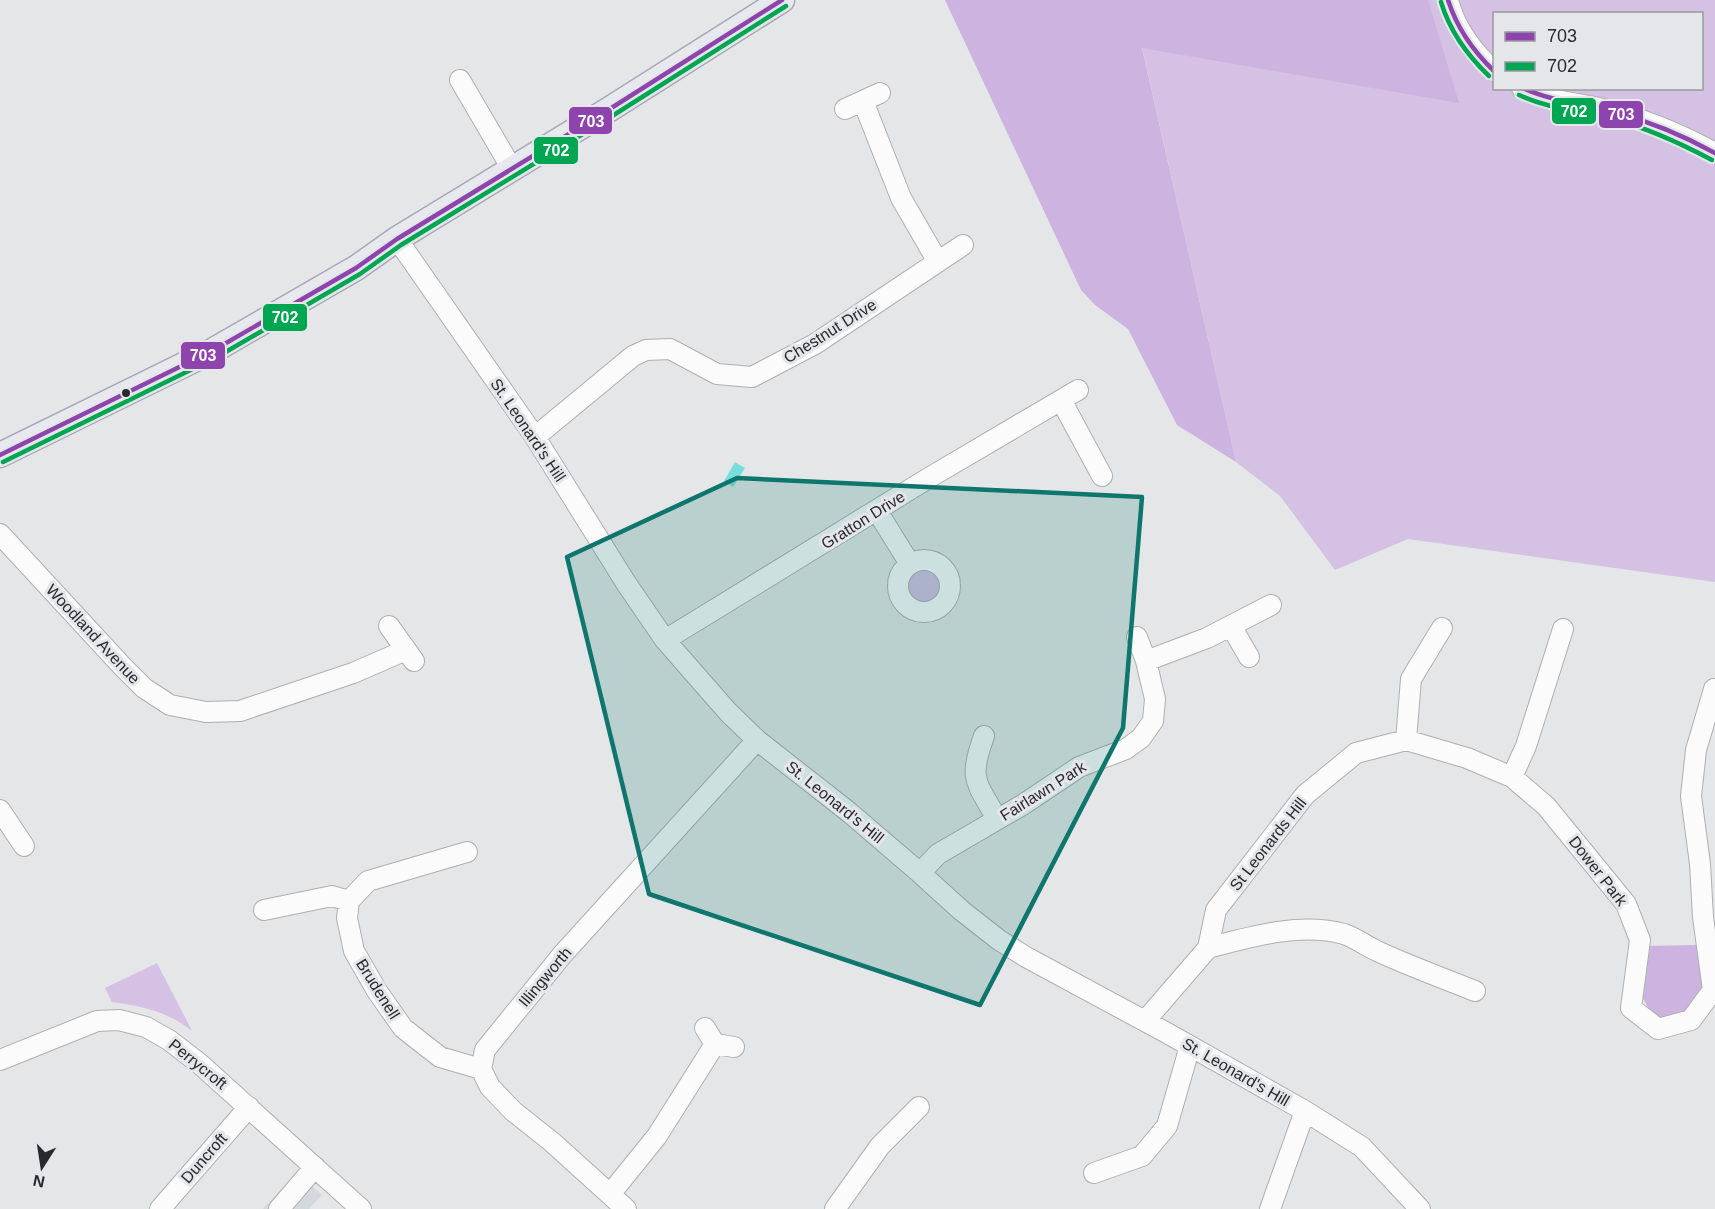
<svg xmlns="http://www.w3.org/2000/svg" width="1715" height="1209" viewBox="0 0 1715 1209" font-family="Helvetica,sans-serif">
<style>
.built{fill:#d5d9de}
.green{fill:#d4c1e4;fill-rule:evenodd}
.forest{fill:#cdb3df}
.water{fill:#78dedb}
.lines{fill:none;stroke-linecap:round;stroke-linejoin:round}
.minor-casing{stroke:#afafb0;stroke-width:22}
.major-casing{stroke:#a8a8b6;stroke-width:27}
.minor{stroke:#fbfbfc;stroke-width:20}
.major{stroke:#e8e8ef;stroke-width:24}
.bus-1-casing{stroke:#e4e6e9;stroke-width:9}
.bus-2-casing{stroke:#e4e6e9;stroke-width:9}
.bus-1{stroke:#8e44ad;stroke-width:4.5}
.bus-2{stroke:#00a651;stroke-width:4.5}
.marked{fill:#0f766e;fill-opacity:0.2;stroke:#0f766e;stroke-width:4.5;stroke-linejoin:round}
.bus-dot{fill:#28292a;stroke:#e4e6e9;stroke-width:2}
.labels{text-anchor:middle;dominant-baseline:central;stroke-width:6;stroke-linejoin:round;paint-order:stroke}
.street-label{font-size:16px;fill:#28292a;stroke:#e4e6e9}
.line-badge{stroke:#e4e6e9;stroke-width:2}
.badge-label{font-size:16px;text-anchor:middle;font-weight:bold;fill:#fff}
</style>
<rect width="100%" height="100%" fill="#e5e6e8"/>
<path class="built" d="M296,1173L322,1195L309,1209H263Z"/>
<path class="green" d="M1123,0H1715V582L1408,539L1335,570L1280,496L1236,462L1142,47L1277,70ZM1494,14H1702V88H1494Z
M904 586a20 20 0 1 1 40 0a20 20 0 1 1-40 0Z
M157,963L192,1031C168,1012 143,1006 112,1002L105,988Z"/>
<path class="forest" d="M945,0H1428L1459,103L1142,48L1236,462L1177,425L1128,329L1095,305L1081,290Z
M1697,945L1704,985L1689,1014L1656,1022L1640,993L1647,946Z"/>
<path class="water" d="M735,462L745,468L733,487L724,481Z"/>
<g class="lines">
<g class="minor-casing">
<path id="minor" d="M1448,0C1455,28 1473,52 1494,71
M460,80L512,169
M1522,88C1547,101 1576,103 1603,109C1642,118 1680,134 1715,153
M863,101L901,198L938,262
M845,109L880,93
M397,239L535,437L626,583L665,640L728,712L757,740L850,813L920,873L962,911L999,940L1026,957L1167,1033L1305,1111L1362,1147L1420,1209
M1061,400L1102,476
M535,437L633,356L646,350L670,349L717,374L752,377L815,344L963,245
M877,511L910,564
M0,534L122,666L144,688L170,705L206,712L240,711L353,673L406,650
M898 586a26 26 0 1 1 52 0a26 26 0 1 1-52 0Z
M389,626L414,661
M1231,626L1249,657
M665,640L927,479L1078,390
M1146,661L1207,638L1271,605
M984,736C968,780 976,781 997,819
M1406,740L1411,679L1442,628
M1512,777L1526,746L1563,629
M0,810L24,846
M467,852L368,881L349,901L347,918L354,951L377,991L403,1028L440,1057L481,1069
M920,873L938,854L1024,804L1079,767L1126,749L1141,738L1153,721L1155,699L1146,661L1137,637
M264,910L332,896L349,901
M1208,948C1250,937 1300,922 1344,934C1356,938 1366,946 1377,951C1409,966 1443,978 1475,991
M1145,1021L1208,948L1216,910L1305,795L1356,753L1406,740L1467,758L1512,777L1546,806L1626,904L1640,940L1631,1008L1658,1029L1691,1020L1713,990L1703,917L1700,864L1691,796L1696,750L1714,689
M705,1028L715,1044L734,1047
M0,1060L97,1021L119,1020L146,1027L169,1040L200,1064L361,1209
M1094,1173L1142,1156L1167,1126L1190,1046
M611,1193L657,1136L715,1044
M160,1209L249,1107
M279,1209L315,1167
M626,1209L552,1142L513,1111L490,1087L481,1069L485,1050L562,955L757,740
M835,1209L880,1146L919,1107
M1270,1209L1305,1111"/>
</g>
<g class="major-casing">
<path id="major" d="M0,455L214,350L356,268L397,239L605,112L782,0"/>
</g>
<use href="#minor" class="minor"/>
<use href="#major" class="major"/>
<g class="bus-1-casing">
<path id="bus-1" d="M1448,0C1457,28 1473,51 1494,71
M1523,88C1553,102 1586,104 1617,113C1651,122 1684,136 1715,153
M0,455L214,350L356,268L397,239L605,112L782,0"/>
</g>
<g class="bus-2-casing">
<path id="bus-2" d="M1441,2C1450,32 1467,55 1489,76
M1519,95C1549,109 1581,111 1613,119C1647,128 1680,143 1712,160
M3,462L217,357L360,274L401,245L609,118L786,6"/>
</g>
<use href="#bus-1" class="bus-1"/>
<use href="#bus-2" class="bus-2"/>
</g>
<path class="marked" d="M737,478L1142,497L1123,728L980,1005L649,894L567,557Z"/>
<circle class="bus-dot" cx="126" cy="393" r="5"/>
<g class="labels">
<g class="street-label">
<text transform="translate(830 331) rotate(-32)">Chestnut Drive</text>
<text transform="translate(528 430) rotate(56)">St. Leonard's Hill</text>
<text transform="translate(863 520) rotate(-32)">Gratton Drive</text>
<text transform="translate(93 634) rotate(47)">Woodland Avenue</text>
<text transform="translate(1043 791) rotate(-32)">Fairlawn Park</text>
<text transform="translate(835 802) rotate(39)">St. Leonard's Hill</text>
<text transform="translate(1268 844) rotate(-52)">St Leonards Hill</text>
<text transform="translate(1598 871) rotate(52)">Dower Park</text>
<text transform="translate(545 977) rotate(-50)">Illingworth</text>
<text transform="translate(378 989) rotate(58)">Brudenell</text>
<text transform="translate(198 1064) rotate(39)">Perrycroft</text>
<text transform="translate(1236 1072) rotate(30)">St. Leonard's Hill</text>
<text transform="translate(204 1158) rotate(-49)">Duncroft</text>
</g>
</g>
<g class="line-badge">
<rect x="1551" y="97" width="46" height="28" rx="6" fill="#00a651"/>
<rect x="1598" y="100" width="46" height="29" rx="6" fill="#8e44ad"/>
<rect x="568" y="106" width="45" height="29" rx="6" fill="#8e44ad"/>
<rect x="533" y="136" width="46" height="29" rx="6" fill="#00a651"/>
<rect x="262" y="303" width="46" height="29" rx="6" fill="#00a651"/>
<rect x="180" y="341" width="46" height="29" rx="6" fill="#8e44ad"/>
</g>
<g class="badge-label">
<text x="1574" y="117">702</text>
<text x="1621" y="120">703</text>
<text x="591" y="127">703</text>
<text x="556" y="156">702</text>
<text x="285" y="323">702</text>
<text x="203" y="361">703</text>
</g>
<rect x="1493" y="12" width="210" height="78" fill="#e4e6e9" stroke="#999a9d" stroke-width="1.5"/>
<rect x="1505" y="32" width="30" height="9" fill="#8e44ad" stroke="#999a9d" stroke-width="1.5"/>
<text x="1547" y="42" font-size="18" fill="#28292a">703</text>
<rect x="1505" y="62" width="30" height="9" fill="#00a651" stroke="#999a9d" stroke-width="1.5"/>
<text x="1547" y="72" font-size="18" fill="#28292a">702</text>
<g transform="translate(42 1167) rotate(192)" stroke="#e4e6e9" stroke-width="4.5" paint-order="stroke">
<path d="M0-4.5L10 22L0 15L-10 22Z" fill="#28292a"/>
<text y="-9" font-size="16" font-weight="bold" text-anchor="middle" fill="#28292a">N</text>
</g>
</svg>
